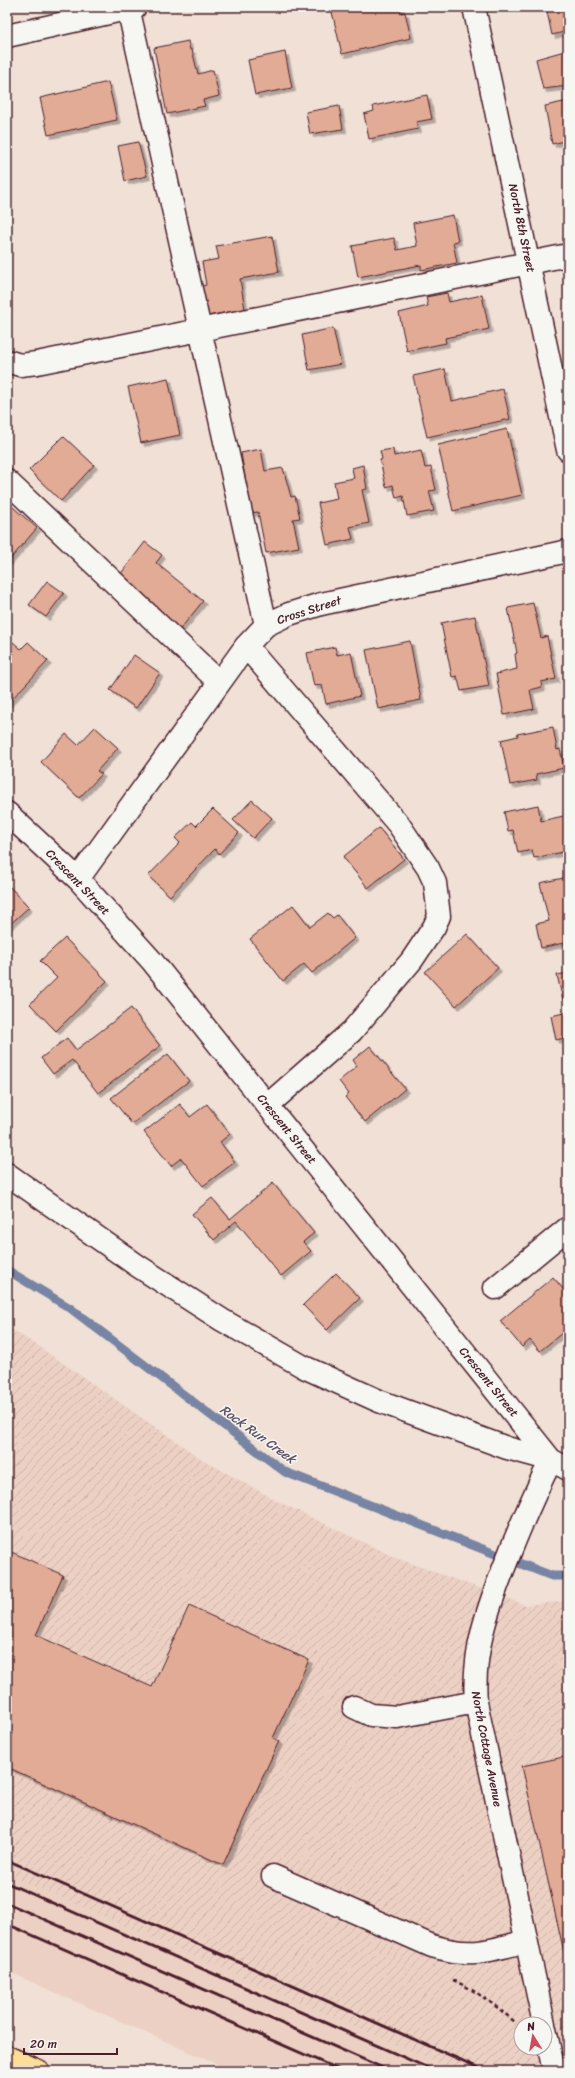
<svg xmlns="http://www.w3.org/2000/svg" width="575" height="2078" viewBox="0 0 575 2078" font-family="Sriracha,sans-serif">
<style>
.built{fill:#ecd0c3}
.industrial{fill:url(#industrial-furrows);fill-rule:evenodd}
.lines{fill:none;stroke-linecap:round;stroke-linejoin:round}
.stream{stroke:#7884a3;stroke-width:9}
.building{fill:#e1ab96;stroke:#4a1f2b;filter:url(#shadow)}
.minor-casing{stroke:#4a1f2b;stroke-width:25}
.highway-casing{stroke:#4a1f2b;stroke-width:25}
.path{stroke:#4a1f2b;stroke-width:2.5;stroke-dasharray:4 3;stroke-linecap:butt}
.minor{stroke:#f6f6f2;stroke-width:22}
.highway{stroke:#fdde96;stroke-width:22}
.rail{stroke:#4a1f2b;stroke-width:3}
.labels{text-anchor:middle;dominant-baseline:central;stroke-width:3;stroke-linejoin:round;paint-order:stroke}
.street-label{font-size:12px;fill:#4a1f2b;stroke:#f6f6f2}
.water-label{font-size:13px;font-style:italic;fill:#615267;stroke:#f6f6f2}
</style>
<defs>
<pattern id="industrial-furrows" width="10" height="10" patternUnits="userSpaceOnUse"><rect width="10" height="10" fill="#ecd0c3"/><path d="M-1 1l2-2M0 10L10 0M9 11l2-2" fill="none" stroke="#ccb2a8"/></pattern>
<filter id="shadow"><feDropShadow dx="3.5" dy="3.5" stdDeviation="0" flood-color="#0004"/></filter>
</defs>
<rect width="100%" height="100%" fill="#f0e0d6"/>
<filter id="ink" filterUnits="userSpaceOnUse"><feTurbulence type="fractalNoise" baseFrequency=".025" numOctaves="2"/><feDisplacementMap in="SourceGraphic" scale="8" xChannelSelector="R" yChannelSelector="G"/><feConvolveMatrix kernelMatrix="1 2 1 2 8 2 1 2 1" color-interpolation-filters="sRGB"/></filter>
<g filter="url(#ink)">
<path class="built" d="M7,1873L458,2071H232L7,1971Z"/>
<path class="industrial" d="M7,1327L35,1344L203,1460L277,1501L396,1558L525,1605L568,1601V2071H457L7,1874ZM521,2024H545V2048H521Z"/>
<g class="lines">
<path class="stream" d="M7,1270L70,1308L285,1472L552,1576H568"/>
</g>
<path class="building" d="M354,7H400L401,13L405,12L411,38L342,54L332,12Z
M546,7H568V31L552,35Z
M188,41L190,50H192L198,74L213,70L219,96L203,100L205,106L167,114L154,48Z
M568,50V86L543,89L536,59Z
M285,52L292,88L255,95L248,60Z
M108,82L117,120L48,135L40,98Z
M427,95L432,119L416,122L418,129L369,139L364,114L374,111L373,106Z
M568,101V140L552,144L545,106Z
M339,106L343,129L310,134L306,112Z
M138,142L147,176L125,181L118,146Z
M453,215L458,241L453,242L457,263L421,270V265L358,277L352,246L394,238L397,250L417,246L413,223Z
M272,236L279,272L240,279L245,309L208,316L202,286L206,285L202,262L219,259L216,246Z
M447,293L449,302L482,295L489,329L445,338L446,343L407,351L399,313L428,306L426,297Z
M333,328L341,364L309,370L302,335Z
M445,369L452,401L503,389L510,419L427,437L413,376Z
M168,378L180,435L141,443L128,387Z
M507,429L522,495L453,511L438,445Z
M63,436L94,465L61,501L29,470Z
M261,449L265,471L283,468L291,497L295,496L300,518L293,519L299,547L266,553L258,512L251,513L241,453Z
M393,449L394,456L421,450L425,468L431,467L436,490L429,491L434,511L407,516L403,496L396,498L393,485L386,487L380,460L382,459L380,451Z
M363,465L367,489L362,490L369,523L350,527L353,539L327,545L318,503L337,499L334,482L354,478L352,468Z
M7,502L37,528L7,563Z
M145,542L162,555L156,563L203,601L178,632L116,580Z
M47,581L64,593L46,617L29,605Z
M533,603L541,638L547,636L556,679L541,682L542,687L530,690L534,709L504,715L496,674L517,669L515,654L517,653L508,608Z
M475,616L489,686L461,691L457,676L452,677L441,623Z
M410,641L421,700L378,709L366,650Z
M13,642L21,649L28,642L48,661L7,704V649Z
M335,647L337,655L351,652L360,696L326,704L322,685L314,686L307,653Z
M134,655L160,673L136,708L110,690Z
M95,727L118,748L97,771L102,774L79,798L41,762L66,734L78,745Z
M553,727L557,750L560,749L564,768L536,774L537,780L510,785L501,740L518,736L517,734Z
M252,800L272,818L253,838L233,820Z
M538,805L541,821L568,815V851L534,858L532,850L518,853L513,830L508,831L504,812Z
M213,809L239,833L219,854L215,849L170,896L148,876L180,843L175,838L192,822L196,826Z
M379,828L404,859L368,888L343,857Z
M568,877V942L541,948L536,924L549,921L540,883Z
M7,884L29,907L7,927Z
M293,905L310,927L328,913L333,918L337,915L355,938L312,973L304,964L283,981L250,939Z
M467,934L498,968L456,1006L425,972Z
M65,938L107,981L56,1031L30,1004L57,978L40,961Z
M568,964V999L563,1000L557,975L568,973L566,965Z
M131,1008L160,1046L98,1093L72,1060L53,1074L41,1058L67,1038L76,1050Z
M568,1012V1037L556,1040L551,1016Z
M370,1046L405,1089L365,1122L345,1097L349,1094L339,1081L357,1066L353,1060Z
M168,1054L189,1081L132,1124L111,1098Z
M180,1104L190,1117L207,1104L230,1134L220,1142L235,1162L203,1186L181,1158L171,1166L144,1132Z
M273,1183L314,1233L303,1242L311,1251L281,1276L236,1221L214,1240L192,1214L212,1198L230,1219Z
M336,1273L360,1298L327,1330L303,1305Z
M553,1277L568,1295V1328L540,1351L530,1340L522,1347L500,1321Z
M7,1550L63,1575L36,1635L152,1687L189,1606L309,1660L273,1738L279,1741L223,1865L7,1767Z
M568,1756V1970L522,1766Z"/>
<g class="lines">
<g class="minor-casing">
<path id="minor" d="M128,7L266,625
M474,7L568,450
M7,36L135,7
M7,361L20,365L37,363L568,255
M7,481L219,682
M246,646L399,825L428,868L435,883L439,916L434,927L412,960L352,1031L268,1105
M7,813L78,879L152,961L551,1460
M78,879L246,646L266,625L289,614L321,604L568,551
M7,1174L138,1266L222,1320L304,1367L379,1401L507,1448L551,1460L568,1469
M495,1288L568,1228
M354,1707L371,1715L397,1717L476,1702
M273,1876L432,1946C472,1958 488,1951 526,1941
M544,2024L476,1702C472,1652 488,1607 507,1560C520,1526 535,1493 551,1460
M545,2029L554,2071"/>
</g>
<g class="highway-casing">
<path id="highway" d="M7,2057L38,2071"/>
</g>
<path class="path" d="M562,1498L568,1501
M453,1980C477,1991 496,2006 515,2022"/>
<use href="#minor" class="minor"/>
<use href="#highway" class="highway"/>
<path class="rail" d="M7,1860L486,2071
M7,1883L435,2071
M7,1903L390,2071
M7,1924L342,2071"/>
</g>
</g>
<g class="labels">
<g class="street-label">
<text transform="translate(522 228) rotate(78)">North 8th Street</text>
<text transform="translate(309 610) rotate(-18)">Cross Street</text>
<text transform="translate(78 882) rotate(46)">Crescent Street</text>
<text transform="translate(287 1129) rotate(51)">Crescent Street</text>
<text transform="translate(489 1382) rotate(51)">Crescent Street</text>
<text transform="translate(487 1749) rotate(79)">North Cottage Avenue</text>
</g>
<g class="water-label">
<text transform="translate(258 1434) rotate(36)">Rock Run Creek</text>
</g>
</g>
<rect width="575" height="2078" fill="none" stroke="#f6f6f2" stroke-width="24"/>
<rect x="12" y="12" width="551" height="2054" fill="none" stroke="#4a1f2b" stroke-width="1.5" filter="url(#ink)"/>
<g transform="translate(533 2036) rotate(349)"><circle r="19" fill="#f6f6f2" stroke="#b1a0a2"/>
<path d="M0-3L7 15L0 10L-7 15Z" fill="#d1495b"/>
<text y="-6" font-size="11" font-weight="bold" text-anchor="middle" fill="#4a1f2b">N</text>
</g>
<path d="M24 2048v6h93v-6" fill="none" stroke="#4a1f2b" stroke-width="2"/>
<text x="30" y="2048" font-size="12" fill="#4a1f2b" stroke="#f6f6f2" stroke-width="3" paint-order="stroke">20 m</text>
</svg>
